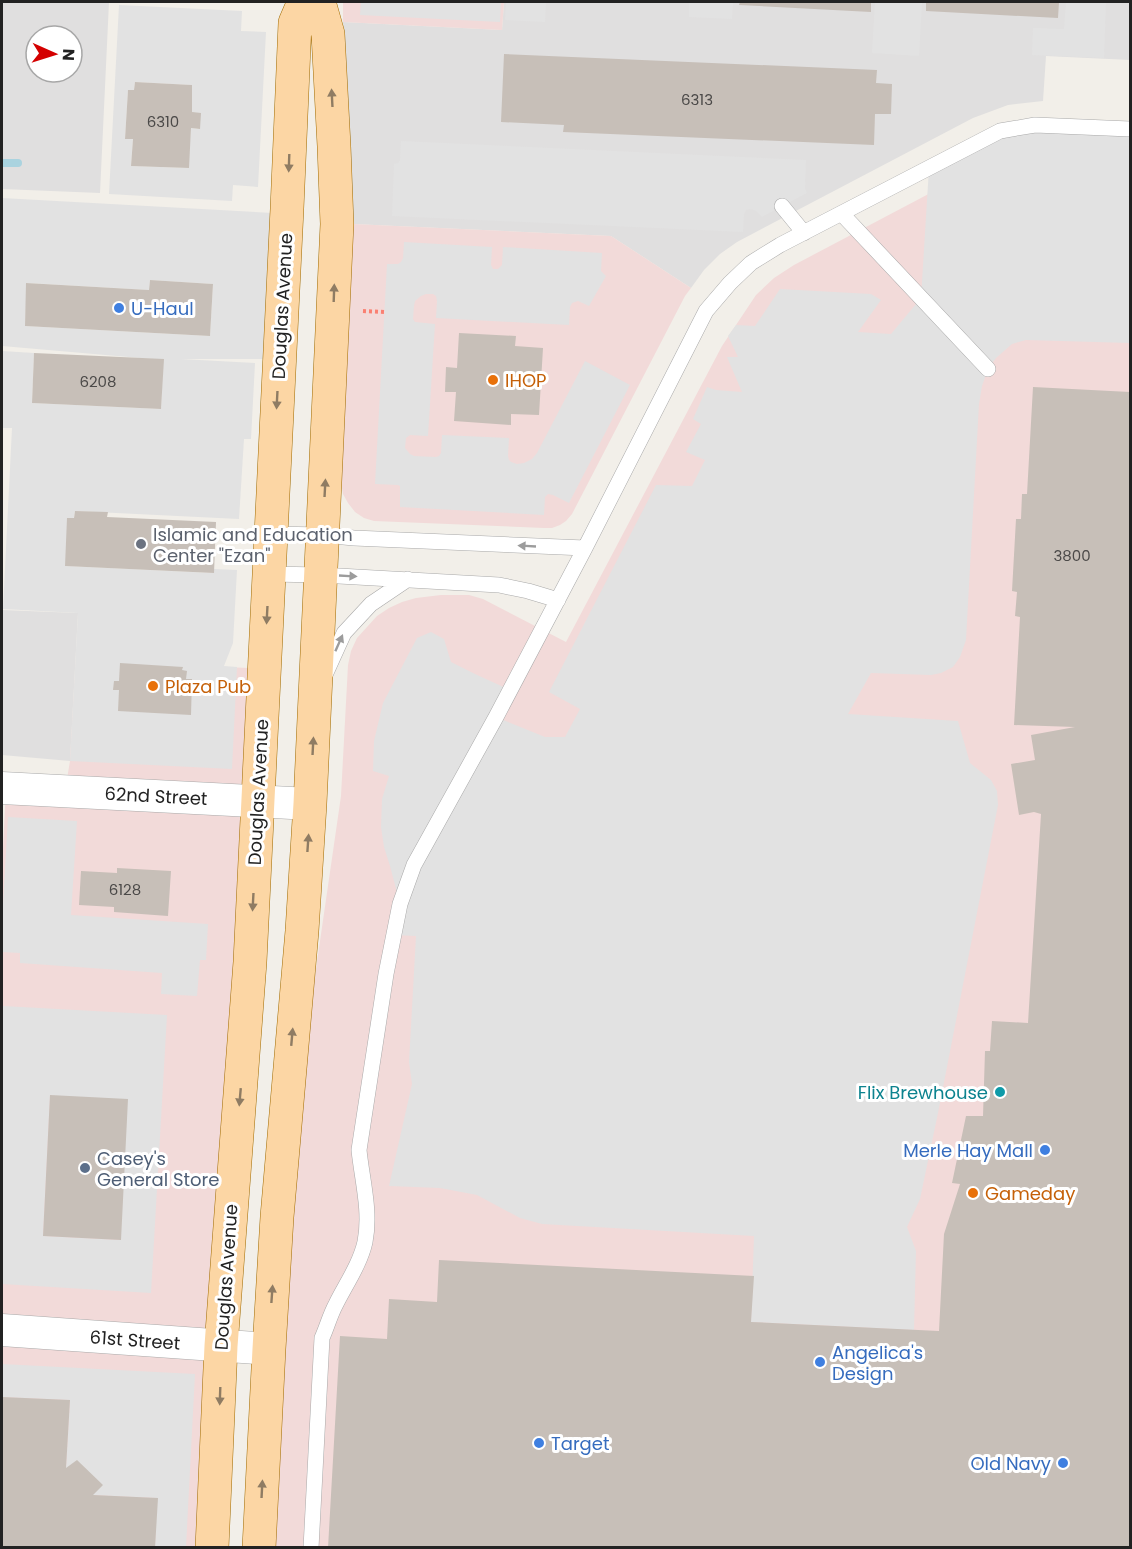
<svg xmlns="http://www.w3.org/2000/svg" width="1132" height="1549" viewBox="0 0 1132 1549" font-family="Poppins,sans-serif">
<style>
.residential{fill:#e0dfdf;fill-rule:evenodd}
.commercial{fill:#f2dad9}
.parking{fill:#e2e2e2;fill-rule:evenodd}
.lines{fill:none;stroke-linecap:round;stroke-linejoin:round}
.stream{stroke:#aad3df;stroke-width:8}
.building{fill:#c7bfb8}
.lane-casing{stroke:#a9a9a9;stroke-width:16}
.street-casing{stroke:#a9a9a9;stroke-width:33}
.primary-casing{stroke:#a06b00;stroke-width:34}
.path{stroke:#fa8072;stroke-width:4;stroke-dasharray:3 3;stroke-linecap:butt}
.lane{stroke:#fff;stroke-width:15}
.street{stroke:#fff;stroke-width:32}
.primary{stroke:#fcd6a4;stroke-width:33}
.oneway{fill:#8f7c63}
.oneway2{fill:#9c9c9c}
.shop-dot{fill:#3f7fe0;stroke:#fff;stroke-width:2}
.food-dot{fill:#e8710a;stroke:#fff;stroke-width:2}
.worship-dot{fill:#6b7280;stroke:#fff;stroke-width:2}
.culture-dot{fill:#0f9aa8;stroke:#fff;stroke-width:2}
.service-dot{fill:#5c6f8a;stroke:#fff;stroke-width:2}
.labels{text-anchor:middle;dominant-baseline:central;stroke-width:6;stroke-linejoin:round;paint-order:stroke}
.number-label{font-size:15px;fill:#4b4948}
.street-label{font-size:18px;fill:#222;stroke:#fff}
.shop-label{font-size:18px;fill:#366cbe;stroke:#fff;text-anchor:start}
.food-label{font-size:18px;fill:#c56008;stroke:#fff;text-anchor:start}
.worship-label{font-size:18px;fill:#5b616d;stroke:#fff;text-anchor:start}
.culture-label{font-size:18px;fill:#0d838f;stroke:#fff;text-anchor:end}
.service-label{font-size:18px;fill:#4e5e75;stroke:#fff;text-anchor:start}
</style>
<rect width="100%" height="100%" fill="#f2efe9"/>
<path class="residential" d="M2,2H109L100,193L2,189ZM36,36H72V72H36Z
M504,2H1130V60L1046,56L1043,101L1008,105L973,118L737,242L720,254L704,270L691,288L611,236L353,224L343,22L502,30Z
M2,610L78,613L70,761L2,755Z"/>
<path class="commercial" d="M343,2H504L502,30L343,22Z
M1130,151V1547L274,1548L289,1257L309,1017L341,796L348,665L351,651L357,638L377,616L389,608L402,602L416,598L441,595H469L483,599L566,642L722,346L756,295L774,278L794,265L974,170Z
M353,224L611,236L691,288L685,296L572,514L566,521L560,525L552,528H544L374,521L364,518L355,512L348,503L343,494L341,482Z
M76,660L248,668L212,1547L2,1548V867L6,788L65,791L70,761Z"/>
<path class="parking" d="M361,2H501L500,22L360,15Z
M506,2H546L545,22L505,20Z
M689,2H733L732,19L689,17Z
M875,2H922L919,56L872,53Z
M1066,2H1106L1104,58L1032,55L1033,28L1064,29Z
M119,5L242,11L241,31L266,32L258,187L233,185L232,201L109,194ZM135,82L192,85V112L200,129L191,128L188,168L131,166L133,139H125L128,90H134Z
M1130,129V343L1026,340L1012,344L996,358L988,369L982,386L979,404L966,640L960,657L953,667L941,673L931,675L871,673L848,714L958,721L970,763L991,780L997,791L998,805L938,1113L920,1199L907,1227L916,1251L914,1330L751,1322L754,1236L542,1224L520,1218L477,1195L440,1188L389,1186L412,1084L409,1062L416,936L394,935L400,904L390,866L384,847L381,827L382,799L389,776L373,771L374,741L383,703L417,638L431,632L444,639L451,662L475,674L510,690L496,717L545,737H565L580,709L549,692L656,485L692,486L705,460L686,452L701,424L693,419L707,387L716,390L742,392L727,357H738L728,336L736,325L755,326L780,289L871,294L881,300L858,332L891,334L921,298L929,168L1000,131Z
M401,141L806,160L805,188L807,193L762,217L756,211L751,209L746,210L744,214L743,232L392,216L394,164L398,163L400,160Z
M2,198L273,213L265,359H181L255,363L251,439H244L239,519L75,511L65,566L213,573L214,569L237,570L233,643L224,666L237,667L232,769L70,761L78,613L3,609L12,428H2V351L34,353L32,403L161,409L163,360L2,346ZM150,280L213,284L210,336L25,326L27,283L149,290Z
M404,242L492,247L491,265L493,269H498L502,265L503,247L602,253L601,271L606,276L589,306L578,301L572,303L570,307L569,325L436,318L437,301L436,296L433,294H426L421,296L415,301L414,306L413,319L415,322L435,324L428,436L410,435L406,438L405,448L410,454L414,456L436,457L439,456L441,453L442,435L509,438L508,456L509,460L511,462L517,464L524,463L532,459L537,453L585,361L630,385L569,503L553,495L548,494L545,497L544,515L400,507V486L398,485L375,484L387,264H398L401,262L403,258Z
M8,817L77,821L71,915L208,924L206,960H200L197,996L161,994L162,973L20,963V953L2,952V922Z
M3,1006L167,1015L151,1293L2,1284V1028ZM50,1095L121,1240H120L43,1236Z
M2,1364L195,1374L186,1547H155L157,1498L93,1495L66,1468L70,1400L2,1397Z"/>
<g class="lines">
<path class="stream" d="M2,163H18"/>
</g>
<path class="building" d="M740,2H871V12L739,5Z
M926,2H1059L1058,18L926,11Z
M504,54L877,70L876,83L892,84L891,114H875L874,145L563,132L564,125L501,122Z
M135,82L192,85V112L201,113L200,129L191,128L189,168L131,166L133,139H125L128,90H134Z
M150,280L213,284L210,336L25,326L26,283L149,290Z
M459,333L516,336L515,346L543,348L539,415L511,414V425L454,421L456,392H445L446,367L457,368Z
M34,353L164,359L161,409L32,403Z
M1033,387L1130,392V1548H328L340,1336L387,1339L389,1299L437,1302L439,1260L754,1276L751,1322L939,1331L944,1234L960,1184L952,1183L966,1116H983L985,1051H990L992,1021L1028,1023L1041,814L1034,812L1019,815L1011,764L1035,760L1031,735L1075,727L1014,725L1020,617L1015,616L1017,592L1012,591L1016,519H1021L1022,494H1027Z
M75,511L108,512L107,517L216,522L214,573L65,566L67,518H74Z
M120,663L183,667L182,670L187,671L186,679H192L191,715L118,711L119,690H113L114,681H119Z
M117,868L171,871L168,916L114,912V907L79,905L81,871L117,873Z
M50,1095L128,1099L121,1240L43,1236Z
M2,1397L70,1400L66,1468L77,1460L103,1485L93,1495L158,1498L155,1548H2Z"/>
<g class="lines">
<g class="lane-casing">
<path id="lane" d="M782,206L804,233
M842,214L988,369
M271,534L323,535L354,538L585,548
M269,574L321,575L499,585L528,591L558,600
M325,675L344,633L371,604L408,579
M311,1548L322,1338C327,1327 330,1315 336,1304C346,1284 360,1264 365,1242C371,1211 362,1180 359,1150L386,974L400,904L414,865L496,717L585,548L706,311L730,283L751,263L780,245L1000,131L1035,125L1130,129"/>
</g>
<g class="street-casing">
<path id="street" d="M2,788L310,804
M2,1330L269,1349"/>
</g>
<g class="primary-casing">
<path id="primary" d="M212,1548L221,1346L250,962L287,209L295,23L304,2
M259,1548L269,1349L277,1217L302,931L310,804L337,224L334,146L328,34L319,2"/>
</g>
<path class="path" d="M363,311L384,312"/>
<use href="#lane" class="lane"/>
<use href="#street" class="street"/>
<use href="#primary" class="primary"/>
</g>
<defs><path id="oneway-solid" d="M-6-.8H1V-3.2L6.5 0L1 3.2V.8H-6Z" transform="scale(1.5)"/></defs>
<g class="oneway">
<use href="#oneway-solid" transform="translate(332 98) rotate(-93)"/>
<use href="#oneway-solid" transform="translate(289 163) rotate(92)"/>
<use href="#oneway-solid" transform="translate(334 293) rotate(-88)"/>
<use href="#oneway-solid" transform="translate(277 400) rotate(93)"/>
<use href="#oneway-solid" transform="translate(325 488) rotate(-87)"/>
<use href="#oneway-solid" transform="translate(267 615) rotate(93)"/>
<use href="#oneway-solid" transform="translate(313 746) rotate(-87)"/>
<use href="#oneway-solid" transform="translate(308 843) rotate(-86)"/>
<use href="#oneway-solid" transform="translate(253 902) rotate(93)"/>
<use href="#oneway-solid" transform="translate(292 1037) rotate(-85)"/>
<use href="#oneway-solid" transform="translate(240 1097) rotate(95)"/>
<use href="#oneway-solid" transform="translate(272 1294) rotate(-86)"/>
<use href="#oneway-solid" transform="translate(220 1396) rotate(92)"/>
<use href="#oneway-solid" transform="translate(262 1489) rotate(-87)"/>
</g>
<g class="oneway2">
<use href="#oneway-solid" transform="translate(527 546) rotate(-177)"/>
<use href="#oneway-solid" transform="translate(348 576) rotate(3)"/>
<use href="#oneway-solid" transform="translate(339 643) rotate(-66)"/>
</g>
<g class="shop-dot">
<circle cx="119" cy="308" r="6"/>
<circle cx="1045" cy="1150" r="6"/>
<circle cx="820" cy="1362" r="6"/>
<circle cx="539" cy="1443" r="6"/>
<circle cx="1063" cy="1463" r="6"/>
</g>
<g class="food-dot">
<circle cx="493" cy="380" r="6"/>
<circle cx="153" cy="686" r="6"/>
<circle cx="973" cy="1193" r="6"/>
</g>
<circle class="worship-dot" cx="141" cy="544" r="6"/>
<circle class="culture-dot" cx="1000" cy="1092" r="6"/>
<circle class="service-dot" cx="85" cy="1168" r="6"/>
<g class="labels">
<g class="number-label">
<text x="697" y="99">6313</text>
<text x="163" y="121">6310</text>
<text x="98" y="381">6208</text>
<text x="1072" y="555">3800</text>
<text x="125" y="889">6128</text>
</g>
<g class="street-label">
<text transform="translate(282 306) rotate(-87)">Douglas Avenue</text>
<text transform="translate(258 792) rotate(-87)">Douglas Avenue</text>
<text transform="translate(156 796) rotate(3)">62nd Street</text>
<text transform="translate(226 1277) rotate(-86)">Douglas Avenue</text>
<text transform="translate(135 1340) rotate(4)">61st Street</text>
</g>
<g class="shop-label">
<text x="131" y="308">U-Haul</text>
<text x="1033" y="1150" text-anchor="end">Merle Hay Mall</text>
<text x="832" y="1352">Angelica's<tspan x="832" dy="21">Design</tspan></text>
<text x="551" y="1443">Target</text>
<text x="1051" y="1463" text-anchor="end">Old Navy</text>
</g>
<g class="food-label">
<text x="505" y="380">IHOP</text>
<text x="165" y="686">Plaza Pub</text>
<text x="985" y="1193">Gameday</text>
</g>
<g class="worship-label">
<text x="153" y="534">Islamic and Education<tspan x="153" dy="21">Center "Ezan"</tspan></text>
</g>
<g class="culture-label">
<text x="988" y="1092">Flix Brewhouse</text>
</g>
<g class="service-label">
<text x="97" y="1158">Casey's<tspan x="97" dy="21">General Store</tspan></text>
</g>
</g>
<rect width="1132" height="1549" fill="none" stroke="#222222" stroke-width="6"/>
<g transform="translate(54 54) rotate(93)"><circle r="28" fill="#ffffff" stroke="#a7a7a7" stroke-width="1.5"/>
<path d="M0-4.5L10 22L0 15L-10 22Z" fill="#d40000"/>
<text y="-9" font-size="16" font-weight="bold" text-anchor="middle" fill="#222222">N</text>
</g>
</svg>
